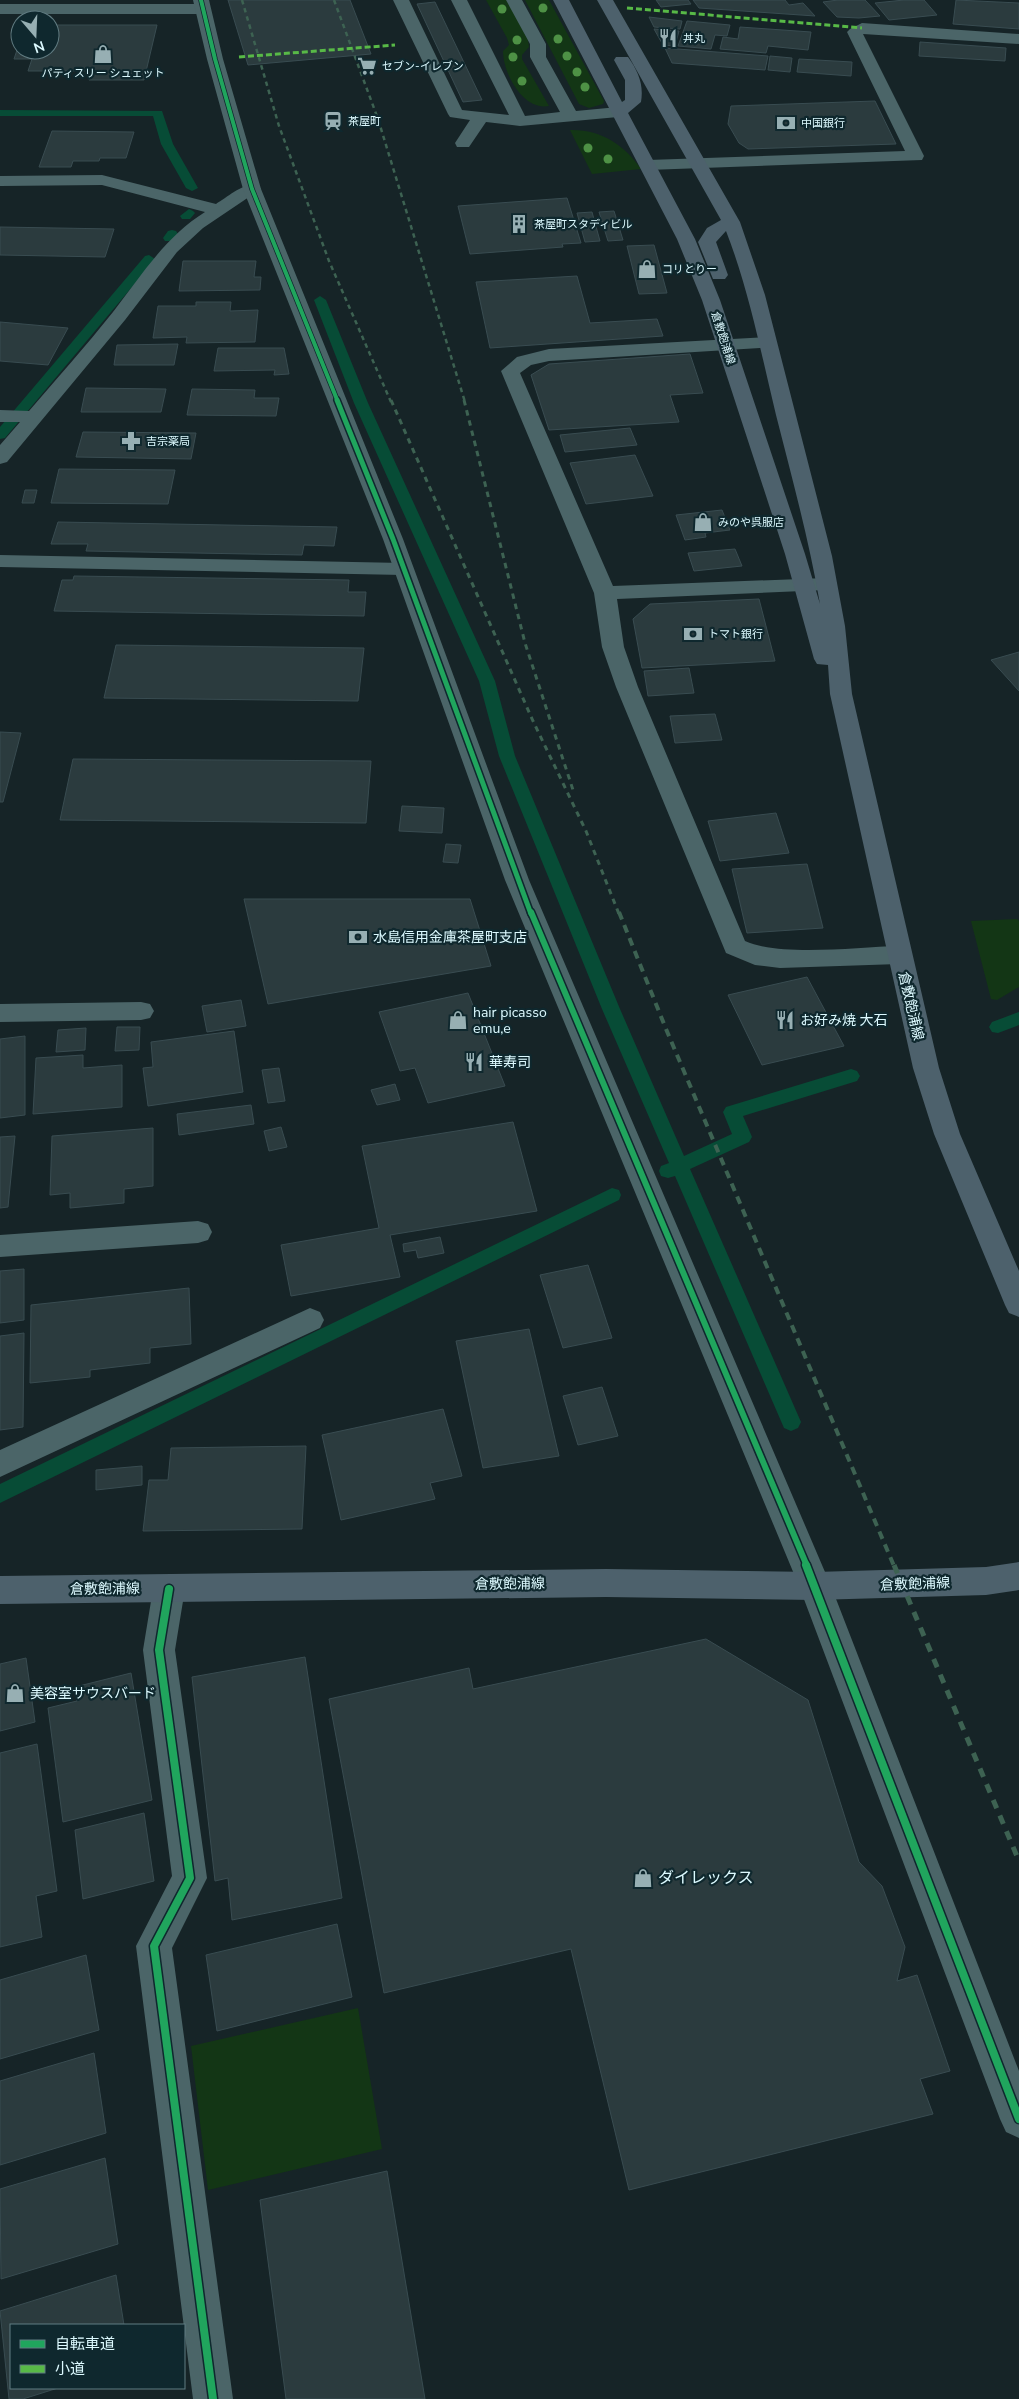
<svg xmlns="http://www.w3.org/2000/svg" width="1019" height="2399" viewBox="0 0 1019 2399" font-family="'Nunito Sans','Noto Sans JP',sans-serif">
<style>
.green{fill:#133615}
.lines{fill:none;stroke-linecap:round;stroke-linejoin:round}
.stream{fill:#074c36;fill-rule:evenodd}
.building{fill:#2b3b3e;stroke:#394c51}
.service{fill:#4b6568;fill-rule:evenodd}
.minor{fill:#4b6568;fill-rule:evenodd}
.tertiary{fill:#4b6568;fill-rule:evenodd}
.primary{fill:#4d616c;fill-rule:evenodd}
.rail-far3{stroke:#3d6252;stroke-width:2.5;stroke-dasharray:4.5 4;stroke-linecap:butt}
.rail-far2{stroke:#3d6252;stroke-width:3;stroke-dasharray:5.5 5;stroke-linecap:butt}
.rail-far1{stroke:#3d6252;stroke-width:4;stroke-dasharray:8 6;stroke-linecap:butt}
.rail{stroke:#3d6252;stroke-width:5;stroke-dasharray:9 8;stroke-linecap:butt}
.quiet{stroke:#58b947;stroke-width:3;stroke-dasharray:6 3;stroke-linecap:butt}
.cycleway-far3-casing{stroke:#0f282e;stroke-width:5.5}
.cycleway-far2-casing{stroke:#0f282e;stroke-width:8}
.cycleway-far1-casing{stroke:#0f282e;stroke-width:9}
.cycleway-casing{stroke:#0f282e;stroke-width:11}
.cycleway-far3{stroke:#20a55d;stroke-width:4}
.cycleway-far2{stroke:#20a55d;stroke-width:5}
.cycleway-far1{stroke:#20a55d;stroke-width:6}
.cycleway{stroke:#20a55d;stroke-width:8}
.tree{fill:#4e9145}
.labels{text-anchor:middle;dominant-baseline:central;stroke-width:4.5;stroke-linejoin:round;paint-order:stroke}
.far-poi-label{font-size:11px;fill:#ddfaff;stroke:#0f282e;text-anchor:start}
.far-street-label{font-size:11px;fill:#ddfaff;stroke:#0f282e}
.poi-label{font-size:14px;fill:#ddfaff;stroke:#0f282e;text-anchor:start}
.street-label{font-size:14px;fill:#ddfaff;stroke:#0f282e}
.near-poi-label{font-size:16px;fill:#ddfaff;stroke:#0f282e;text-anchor:start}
</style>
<rect width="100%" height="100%" fill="#162427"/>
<path class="green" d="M486,0H507L528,40L529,47L522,55V59L549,106C523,111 503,73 503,51L509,45L507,38Z
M525,0H549L604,101L603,104L589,108L579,104Z
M570,130C600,129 625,145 641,169L592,174Z
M1017,919L1019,921V987L997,1000L991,999L971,921Z
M358,2008L382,2149L208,2190L191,2046Z"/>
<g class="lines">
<path class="stream" d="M0,110L162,111L173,144L198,188L192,191L186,188L161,144L153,116H0Z
M189,209L193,211L195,213L190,219H182L180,216Z
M172,230L176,231L178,234L173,241H165L163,238L168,231Z
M149,255L155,259L153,262L5,438L0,439V427L145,256Z
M320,296L326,300L368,403L495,681L515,756L620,1009L684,1156L732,1134L723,1112L726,1107L851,1069L857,1071L860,1076L857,1081L743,1116L752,1137L749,1142L690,1169L801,1422L798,1428L791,1431L784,1428L675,1176L668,1178L661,1176L659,1171L661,1166L669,1163L602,1009L499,756L479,681L354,403L314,300Z
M1019,1012V1025L998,1033L992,1032L989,1027L992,1022Z
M612,1188L619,1190L621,1195L619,1200L0,1503V1484Z"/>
</g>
<path class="building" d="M228,0H350L371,54L248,65Z
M656,0H688L691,4L661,7Z
M693,0H785L789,5L803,3L815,16L699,8Z
M838,0H865L880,16L859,18L837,17L823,2Z
M904,0H924L937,15L889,20L875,3Z
M956,0L1019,3V29L953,24Z
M435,2L482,100L463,102L417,4Z
M649,17L682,21L680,29L654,27Z
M687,21L730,25L727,36L715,35L711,49L678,46Z
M50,25H157L144,80H89L91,71H28L32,59H14L20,41V50H50Z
M740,27L811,32L808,50L768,46L766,53L720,49L723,37L738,39Z
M654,29L679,31L675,46L663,45Z
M920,42L1006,48L1005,61L919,56Z
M665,48L768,56L765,70L672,63Z
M770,56L792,58L790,72L768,70Z
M799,59L852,62L851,76L797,72Z
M875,101L896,144L748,149L739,143L728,124L731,106Z
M52,131L134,132L126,158H100L99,161H73L71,167H39Z
M567,198L581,243L562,244L563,247L470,254L458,206Z
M614,211L623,240L608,241L599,212Z
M592,212L600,241L585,242L577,213Z
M0,227L114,229L105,257L0,255Z
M654,245L667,293L639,294L627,246Z
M183,261H256L254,277H261L260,290L179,291Z
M577,276L590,323L657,319L663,336L490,348L476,282Z
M196,302H231L230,311L258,310L255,342L186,343L187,337L153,338L158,306H196Z
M0,322L68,328L48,365L0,361Z
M178,344L174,365H114L117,345Z
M218,348H284L289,374L274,375L275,370L214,371Z
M690,354L703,393L670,395L679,422L549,430L531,375L549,364Z
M86,388L166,389L161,412H81Z
M192,389L255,390L254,398H279L276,416L187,415Z
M630,428L637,445L565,452L560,435Z
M83,432L196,433L191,459L76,457Z
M635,455L653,496L586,504L570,463Z
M59,469L175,470L168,504L51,503Z
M25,490H37L34,503H22Z
M722,510L730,530L705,533L706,537L685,540L676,515Z
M58,522L337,527L334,546L304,545L302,555L86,551L88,544H51Z
M735,549L742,566L694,571L688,553Z
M74,576L349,580L348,592H366L364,616L54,611L62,580H73Z
M759,599L775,661L642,668L633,619L650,604Z
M116,645L364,648L358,701L104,698Z
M1019,652V691L991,660Z
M689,668L694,693L648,696L644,671Z
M715,714L722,740L675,743L670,716Z
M0,732L21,733L3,802H0Z
M73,759L371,761L366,823L60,820Z
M402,806L444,808L442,833L399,831Z
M776,813L789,853L720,861L708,821Z
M446,844L461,845L458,863L443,862Z
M807,864L823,928L747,933L732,869Z
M244,899H470L491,966L268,1004Z
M807,977L844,1046L762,1065L728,995Z
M468,993L505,1086L428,1103L415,1068L400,1071L379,1012Z
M241,1000L246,1026L207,1032L202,1006Z
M117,1027H140L139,1050L115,1051Z
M86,1028L85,1050L56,1052L58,1030Z
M234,1031L243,1092L148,1106L143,1068L153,1067L151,1042Z
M25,1036V1115L0,1118V1039Z
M83,1055V1068L122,1065V1107L33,1114L36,1058Z
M279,1068L285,1101L268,1103L262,1070Z
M395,1084L400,1100L377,1105L371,1090Z
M251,1105L254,1124L179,1135L177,1114Z
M513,1122L537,1211L390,1235L400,1277L291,1296L281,1245L379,1228L362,1146Z
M281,1127L287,1147L269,1151L264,1131Z
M153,1128V1186L124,1189V1203L70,1208V1193L50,1195L52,1136Z
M15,1136L8,1207L0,1208V1137Z
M440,1237L444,1253L418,1258L416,1250L404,1252L403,1244Z
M588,1265L612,1338L563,1348L540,1275Z
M24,1269V1320L0,1323V1271Z
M189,1288L191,1344L150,1348V1363L90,1370V1377L30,1383L31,1305Z
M529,1329L559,1456L483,1468L456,1341Z
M24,1333L23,1427L0,1430V1336Z
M602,1387L618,1436L578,1445L563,1396Z
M443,1409L462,1476L430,1483L435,1499L341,1520L322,1435Z
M306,1446L302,1529L143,1531L149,1480H168L171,1448Z
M142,1466V1485L96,1490V1470Z
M706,1639L808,1700L859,1862L882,1886L905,1947L897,1981L917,1975L950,2071L920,2079L933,2114L629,2190L571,1949L384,1993L329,1699L469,1668L473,1689Z
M305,1657L342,1898L232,1920L228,1878L215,1881L192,1677Z
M26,1658L35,1722L0,1731V1664Z
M131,1673L152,1800L63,1822L48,1708L77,1701L75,1687Z
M37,1744L57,1891L36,1896L42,1937L0,1947V1753Z
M144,1813L154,1881L83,1899L75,1830Z
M337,1924L352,1997L217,2031L206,1955Z
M86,1955L99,2030L0,2059V1980Z
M94,2053L106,2133L0,2165V2081Z
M105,2158L118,2244L1,2279L0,2189Z
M387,2171L425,2399H286L260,2200Z
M116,2275L124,2325H11V2388H58L23,2399H9L0,2311Z"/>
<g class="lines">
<path class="service" d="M393,0H409L462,110L509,115L451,0H467L525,116L560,112L530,57V44L506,0H522L546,44V57L576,111L618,107L624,109L626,112L624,115L618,117L520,126L486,122L469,147H457L455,143L470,120L450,117L448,114Z
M310,1308L320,1312L324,1320L320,1328L0,1477V1450Z"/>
<path class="minor" d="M0,4H203L211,9L203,14H0Z
M862,23L1019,34V44L863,34L924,156L922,160L648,170L642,169L640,165L642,161L648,160L905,151L847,32L850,29Z
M102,175L216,204C228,197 244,182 258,185L261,189L203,228L177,252L125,320L7,462L0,464V445L20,422H0V410L29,411C57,378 86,346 113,312C141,276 165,237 205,212L102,185L0,186V176Z
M768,337L775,339L777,343L775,347L549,361L531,365L520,373L613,586L826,578L833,579L837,584L833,589L826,590L617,599L624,647L638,687L745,941C781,957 857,947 899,946L908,949L911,955L908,961L899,964L780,968L755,965L726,953L616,687L602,647L594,593L501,371L517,357L549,349Z
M0,555L403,563L410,565L413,569L410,573L403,575L0,567Z
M141,1002L150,1004L154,1011L150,1018L141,1020L0,1022V1004Z
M198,1221L208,1224L212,1232L208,1240L198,1243L0,1257V1235Z
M169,1575L180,1579L185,1589L175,1650L207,1878L172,1948L233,2399H193L136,1946L172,1876L143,1650L153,1589L158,1579Z"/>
<path class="tertiary" d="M193,0H209L223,59L261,189L403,539L529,880L831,1586L1019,2071V2138L1006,2132L1000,2119L799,1586L505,880L383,539L243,189L207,59Z"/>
<path class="primary" d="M553,0H569L622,102L625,100V80L614,60L616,57H628C638,71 644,84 641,102L628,113L695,239L720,300L805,554L820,604C809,540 792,478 776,415C761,353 749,290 726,231L716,242L728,275L725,279H713L698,242L707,228L721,220L597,0H613L740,222L765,295L832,556L845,626L852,694L939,1068L960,1134L1019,1271V1317L1009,1313L1005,1305L934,1134L913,1068L830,694L828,665L817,664L814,659L785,554L702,300L677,239Z
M1019,1562V1590L986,1595L815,1600L606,1597L0,1604V1576L606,1569L815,1572L986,1567Z"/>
<path class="rail-far3" d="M242,0L279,126L329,261L391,402
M334,0L378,119L465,402"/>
<path class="rail-far2" d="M391,400L533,721L586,831L619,914
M464,400L525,643L574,793"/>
<path class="rail-far1" d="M619,912L666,1029L894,1566"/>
<path class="rail" d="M894,1565L1019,1861"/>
<path class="quiet" d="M627,8L862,28
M239,57L395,45"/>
<g class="cycleway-far3-casing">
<path id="cycleway-far3" d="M201,0L215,59L252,189L338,402"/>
</g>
<g class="cycleway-far2-casing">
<path id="cycleway-far2" d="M337,400L393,539L531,914"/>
</g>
<g class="cycleway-far1-casing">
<path id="cycleway-far1" d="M531,912L807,1566"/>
</g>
<g class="cycleway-casing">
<path id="cycleway" d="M806,1565L1019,2119
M169,1589L159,1650L190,1878L154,1946L213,2399"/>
</g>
<use href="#cycleway-far3" class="cycleway-far3"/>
<use href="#cycleway-far2" class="cycleway-far2"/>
<use href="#cycleway-far1" class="cycleway-far1"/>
<use href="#cycleway" class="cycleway"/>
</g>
<g class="tree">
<circle cx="543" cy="8" r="4.5"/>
<circle cx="502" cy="9" r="4.5"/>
<circle cx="558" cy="39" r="4.5"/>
<circle cx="517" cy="40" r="4.5"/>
<circle cx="567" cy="56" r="4.5"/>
<circle cx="513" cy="57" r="4.5"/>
<circle cx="577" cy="72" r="4.5"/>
<circle cx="522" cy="81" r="4.5"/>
<circle cx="585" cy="87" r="4.5"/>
<circle cx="588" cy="148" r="4.5"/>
<circle cx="608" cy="159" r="4.5"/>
</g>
<defs>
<g id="restaurant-bare" transform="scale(1.5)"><path d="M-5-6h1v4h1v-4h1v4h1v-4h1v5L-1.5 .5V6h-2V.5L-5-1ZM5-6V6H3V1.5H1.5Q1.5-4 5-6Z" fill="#97afb3" stroke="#0f282e" stroke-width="2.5" paint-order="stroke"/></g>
<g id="shop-bare" transform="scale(1.5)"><path d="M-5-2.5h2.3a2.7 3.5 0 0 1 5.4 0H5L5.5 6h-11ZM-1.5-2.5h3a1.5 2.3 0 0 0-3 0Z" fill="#97afb3" stroke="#0f282e" stroke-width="2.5" paint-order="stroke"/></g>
<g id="supermarket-bare" transform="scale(1.5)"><path d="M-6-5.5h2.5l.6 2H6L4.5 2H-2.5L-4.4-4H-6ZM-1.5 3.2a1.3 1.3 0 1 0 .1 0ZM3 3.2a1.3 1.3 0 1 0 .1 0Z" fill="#97afb3" stroke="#0f282e" stroke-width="2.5" paint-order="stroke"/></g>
<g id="station-bare" transform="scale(1.5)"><path d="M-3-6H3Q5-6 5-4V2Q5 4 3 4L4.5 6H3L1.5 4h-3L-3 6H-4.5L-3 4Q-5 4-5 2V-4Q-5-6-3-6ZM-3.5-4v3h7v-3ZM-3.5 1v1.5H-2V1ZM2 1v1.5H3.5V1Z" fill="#97afb3" stroke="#0f282e" stroke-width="2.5" paint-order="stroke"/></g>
<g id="bank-bare" transform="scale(1.5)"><path d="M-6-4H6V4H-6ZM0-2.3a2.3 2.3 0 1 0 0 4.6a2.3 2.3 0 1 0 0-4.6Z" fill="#97afb3" stroke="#0f282e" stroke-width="2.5" paint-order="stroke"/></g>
<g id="building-bare" transform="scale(1.5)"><path d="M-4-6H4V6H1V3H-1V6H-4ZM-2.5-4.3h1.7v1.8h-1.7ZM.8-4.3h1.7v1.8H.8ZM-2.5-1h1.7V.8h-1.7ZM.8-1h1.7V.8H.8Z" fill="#97afb3" stroke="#0f282e" stroke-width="2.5" paint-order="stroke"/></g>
<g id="pharmacy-bare" transform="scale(1.5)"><path d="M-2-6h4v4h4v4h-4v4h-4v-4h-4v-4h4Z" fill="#97afb3" stroke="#0f282e" stroke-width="2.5" paint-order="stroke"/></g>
</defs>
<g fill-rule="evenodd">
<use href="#restaurant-bare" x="668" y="38"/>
<use href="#shop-bare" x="103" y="54"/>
<use href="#supermarket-bare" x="367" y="66"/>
<use href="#station-bare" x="333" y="121"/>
<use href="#bank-bare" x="786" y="123"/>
<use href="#building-bare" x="519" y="224"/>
<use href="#shop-bare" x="647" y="269"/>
<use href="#pharmacy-bare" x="131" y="441"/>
<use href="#shop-bare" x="703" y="522"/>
<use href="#bank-bare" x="693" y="634"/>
<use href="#bank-bare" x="358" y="937"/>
<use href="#shop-bare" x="458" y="1020"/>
<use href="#restaurant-bare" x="785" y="1020"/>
<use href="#restaurant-bare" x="474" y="1062"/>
<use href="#shop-bare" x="15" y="1693"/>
<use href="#shop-bare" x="643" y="1878"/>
</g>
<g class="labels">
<g class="far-poi-label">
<text x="683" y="38">丼丸</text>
<text x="382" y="66">セブン-イレブン</text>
<text x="103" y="73" text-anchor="middle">パティスリー シュェット</text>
<text x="348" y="121">茶屋町</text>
<text x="801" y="123">中国銀行</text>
<text x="534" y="224">茶屋町スタディビル</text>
<text x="662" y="269">コリとりー</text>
<text x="146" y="441">吉宗薬局</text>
<text x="718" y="522">みのや呉服店</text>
<text x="708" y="634">トマト銀行</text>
</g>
<g class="far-street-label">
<text transform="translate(723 338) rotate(72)">倉敷飽浦線</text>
</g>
<g class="poi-label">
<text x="373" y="937">水島信用金庫茶屋町支店</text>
<text x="473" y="1012">hair picasso<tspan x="473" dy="16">emu,e</tspan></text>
<text x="800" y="1020">お好み焼 大石</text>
<text x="489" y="1062">華寿司</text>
<text x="30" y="1693">美容室サウスバード</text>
</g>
<g class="street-label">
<text transform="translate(911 1006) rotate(77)">倉敷飽浦線</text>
<text transform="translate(510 1584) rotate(-1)">倉敷飽浦線</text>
<text transform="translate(915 1584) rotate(-2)">倉敷飽浦線</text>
<text transform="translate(105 1589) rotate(-1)">倉敷飽浦線</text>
</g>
<g class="near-poi-label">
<text x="658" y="1878">ダイレックス</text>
</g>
</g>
<rect x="10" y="2324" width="175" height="65" fill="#0f282e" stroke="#617c82"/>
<rect x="20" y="2340" width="25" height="8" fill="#20a55d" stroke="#617c82"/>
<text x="55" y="2349" font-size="15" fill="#ddfaff">自転車道</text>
<rect x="20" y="2365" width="25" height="8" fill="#58b947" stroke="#617c82"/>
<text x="55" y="2374" font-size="15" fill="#ddfaff">小道</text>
<g transform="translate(35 35) rotate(161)"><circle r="24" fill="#0f282e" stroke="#617c82"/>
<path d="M0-4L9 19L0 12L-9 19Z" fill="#97afb3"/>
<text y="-8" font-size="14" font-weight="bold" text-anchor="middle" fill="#ddfaff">N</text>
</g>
</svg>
